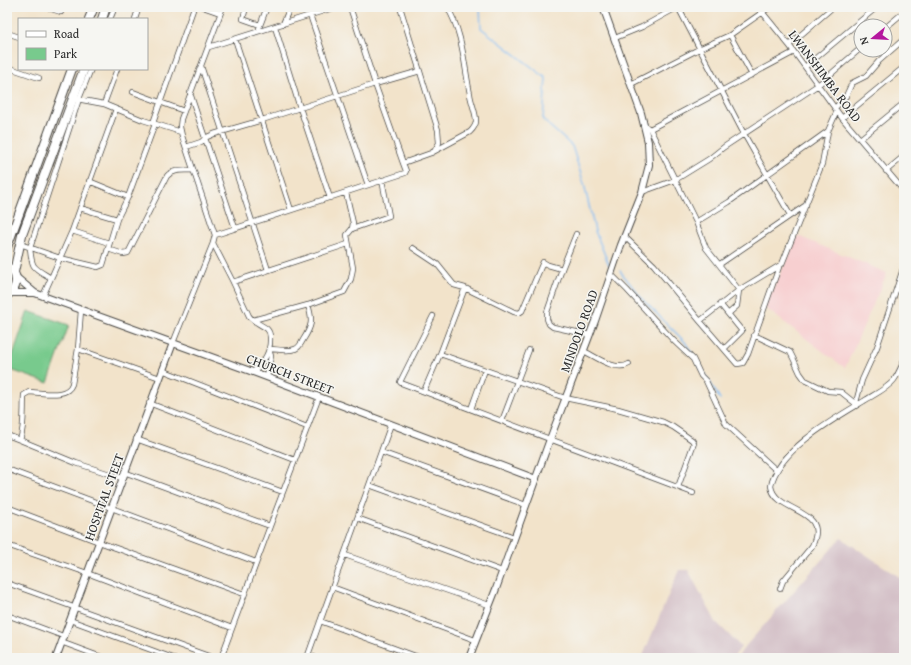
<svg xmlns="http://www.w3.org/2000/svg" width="911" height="665" viewBox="0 0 911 665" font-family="'Gentium Book Plus',serif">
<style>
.built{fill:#f7cfd0}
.industrial{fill:#d2bdc5}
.green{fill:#78ca8d;stroke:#527a5c}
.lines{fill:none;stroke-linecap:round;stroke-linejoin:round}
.stream{stroke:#80bbf2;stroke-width:1.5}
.street-casing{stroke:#494743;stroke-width:6}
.secondary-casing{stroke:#494743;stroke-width:8}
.highway-casing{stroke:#494743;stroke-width:10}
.street{stroke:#fff;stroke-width:4.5}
.secondary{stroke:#fff;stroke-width:6}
.highway{stroke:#fff;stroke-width:8}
.labels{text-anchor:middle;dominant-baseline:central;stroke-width:3;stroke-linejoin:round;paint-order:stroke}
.street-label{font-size:13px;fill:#2b2b2b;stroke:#f6f6f2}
</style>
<rect width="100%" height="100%" fill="#f6f6f2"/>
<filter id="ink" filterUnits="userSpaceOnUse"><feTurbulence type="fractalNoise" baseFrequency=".025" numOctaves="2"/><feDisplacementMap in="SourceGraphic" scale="8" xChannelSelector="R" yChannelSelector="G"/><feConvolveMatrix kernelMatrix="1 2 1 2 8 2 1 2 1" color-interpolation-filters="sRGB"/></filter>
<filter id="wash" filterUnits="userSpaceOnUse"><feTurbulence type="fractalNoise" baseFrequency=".012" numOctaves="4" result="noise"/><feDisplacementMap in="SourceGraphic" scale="16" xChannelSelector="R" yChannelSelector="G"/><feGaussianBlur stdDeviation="0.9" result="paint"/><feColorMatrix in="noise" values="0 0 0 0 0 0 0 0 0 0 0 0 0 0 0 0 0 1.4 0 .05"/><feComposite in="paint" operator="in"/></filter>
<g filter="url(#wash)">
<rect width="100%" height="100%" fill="#f2e3ca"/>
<path class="built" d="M798,236L887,273L845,368L764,307Z"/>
<path class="industrial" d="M841,538L904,580V658H737L743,649Z
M679,570H688L716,622L741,647L733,658H642Z"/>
<path class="green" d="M28,311L69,325L48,383L8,369Z"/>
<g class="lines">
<path class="stream" d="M480,7L481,28L546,78L543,120L572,146L584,184L595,231L609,265
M620,271L643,300L685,342L720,399"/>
</g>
</g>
<g filter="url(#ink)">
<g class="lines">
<g class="street-casing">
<path id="street" d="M45,7L61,12
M203,7L220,13
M246,7L243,19L260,25
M350,7L375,84L403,163
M400,7L438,130L439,143L435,150
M678,7L744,134L790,215
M758,7L789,45L842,118L904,191
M310,15L368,185
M110,19L115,7
M135,19L139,7
M283,24L290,7
M275,27L300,108L330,198
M259,28L267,7
M885,28L904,12
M7,33L19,37
M730,35L752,75
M615,38L642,27L678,7
M235,39L291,210
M789,45L833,7
M209,47L336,7
M201,66L268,270
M7,67L39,78
M805,67L877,7
M117,69L104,104L143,120L181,132
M631,84L699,49L730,35L770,7
M133,92L184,111
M190,93L235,228
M77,99L104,104
M835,108L846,96L852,83L866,76L879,61L904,39
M116,109L72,231L60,258L98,267L103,265L117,219L128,197L155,124
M842,118L904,67
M153,123L194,7
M645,126L650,129L696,222L706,248L739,290L737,306L728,314
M650,129L794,52
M860,139L904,103
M186,147L201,142L207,137L214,134L262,120L375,84L420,71
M886,171L904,156
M89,181L128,197
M642,192L675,180L709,159L724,147L818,85L861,48
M80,208L117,219
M696,222L729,202L828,131
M352,229L389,216L382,180
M72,231L109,243
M576,234L562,269L547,312V319L549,324L553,327L590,335
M215,235L405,173L406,171L403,163L431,153L470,132C473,129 476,126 476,121C476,112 471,103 470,94C464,65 463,32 447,7
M624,236L654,265L700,321L739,290L782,264L822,164L828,131L837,111
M213,243L233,282L249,316C253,322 261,324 267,329C269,331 270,334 270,337C271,352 264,362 253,372
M20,244L60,258L43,296
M413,248L437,264L454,285L465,288L440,354
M108,249L123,254L128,253L167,176C173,169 184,171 193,170
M720,264L806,205
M611,274L627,290L674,341L693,359L701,376L706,381L726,424L777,471
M51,278C33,267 32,269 30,248L79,99L91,69
M233,282L348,244
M465,288L514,312L519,313L522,311L543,262L548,265L562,269
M720,304L742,331L724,349
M433,316L400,382L401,383L693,493
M253,320L308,305L344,292L351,279L353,268L347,235L352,229L353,223L346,193
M700,321L737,364L743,363L748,354L779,267
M754,335L790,352L794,360L800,373L805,380L828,391L841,392L856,404
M173,343L213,243L215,235L182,136L180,127L181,119L223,7
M78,349L81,310
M270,349C277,349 288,352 295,349C299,348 301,344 303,340C312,326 313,321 308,305
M584,351C596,357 616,372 629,364
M162,370L307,427
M267,377L271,356L269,350
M424,391L440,354L565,398L618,409L663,422L673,427L692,440L694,443L678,487
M149,403L295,460
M855,406L862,380L877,347L904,266
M471,409L485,370
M502,421L529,350
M7,435L20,440
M136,439L283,492
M381,452L526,505
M7,469L256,562
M124,472L270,526
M122,478L76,463L20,440C25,426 23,410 24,395L29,392C41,392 67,399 72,384L78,349L160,378
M369,485L514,537
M7,507L99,542L244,594
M357,518L502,571
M7,545L87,573L232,628
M345,555L489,605
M7,583L214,658
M332,587L475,640
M780,589L783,581L812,546C831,507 775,514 771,486C778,450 834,419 864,401C873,395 887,389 894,380C898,375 901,367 904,361
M7,615L63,636
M70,620L173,658
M320,621L421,658
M61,642L104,658
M308,655L316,658
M221,658L270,526L319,397
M307,658L391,424"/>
</g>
<g class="secondary-casing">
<path id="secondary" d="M16,277L35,293
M10,293H35L43,296L253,372L536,479
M56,658L173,343
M469,658L496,589L550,439L595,321L621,245L642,192L649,165L648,142L641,113L603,7"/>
</g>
<g class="highway-casing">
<path id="highway" d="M89,19L94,7
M102,19L106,7
M7,247L72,69
M7,267C19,273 19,288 7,295
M14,272L22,235L84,69"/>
</g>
<use href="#street" class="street"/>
<use href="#secondary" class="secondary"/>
<use href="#highway" class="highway"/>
</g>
</g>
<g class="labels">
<g class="street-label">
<text transform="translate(825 76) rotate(53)">LWANSHIMBA ROAD</text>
<text transform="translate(579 331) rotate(-70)">MINDOLO ROAD</text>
<text transform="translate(290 374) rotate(21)">CHURCH STREET</text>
<text transform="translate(104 497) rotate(-70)">HOSPITAL STEET</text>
</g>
</g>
<rect width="911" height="665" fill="none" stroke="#f6f6f2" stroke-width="24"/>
<rect x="18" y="18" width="130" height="52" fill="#f6f6f2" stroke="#a5a5a2"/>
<rect x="26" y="31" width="20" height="6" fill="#ffffff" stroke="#a5a5a2"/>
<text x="54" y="38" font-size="12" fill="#2b2b2b">Road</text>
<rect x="26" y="48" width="20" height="12" fill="#78ca8d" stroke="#a5a5a2"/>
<text x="54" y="58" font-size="12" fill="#2b2b2b">Park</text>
<g transform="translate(873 38) rotate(252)"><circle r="19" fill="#f6f6f2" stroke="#a5a5a2"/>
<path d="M0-3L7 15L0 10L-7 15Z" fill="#b5179e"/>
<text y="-6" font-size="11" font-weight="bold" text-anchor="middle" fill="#2b2b2b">N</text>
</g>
</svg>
